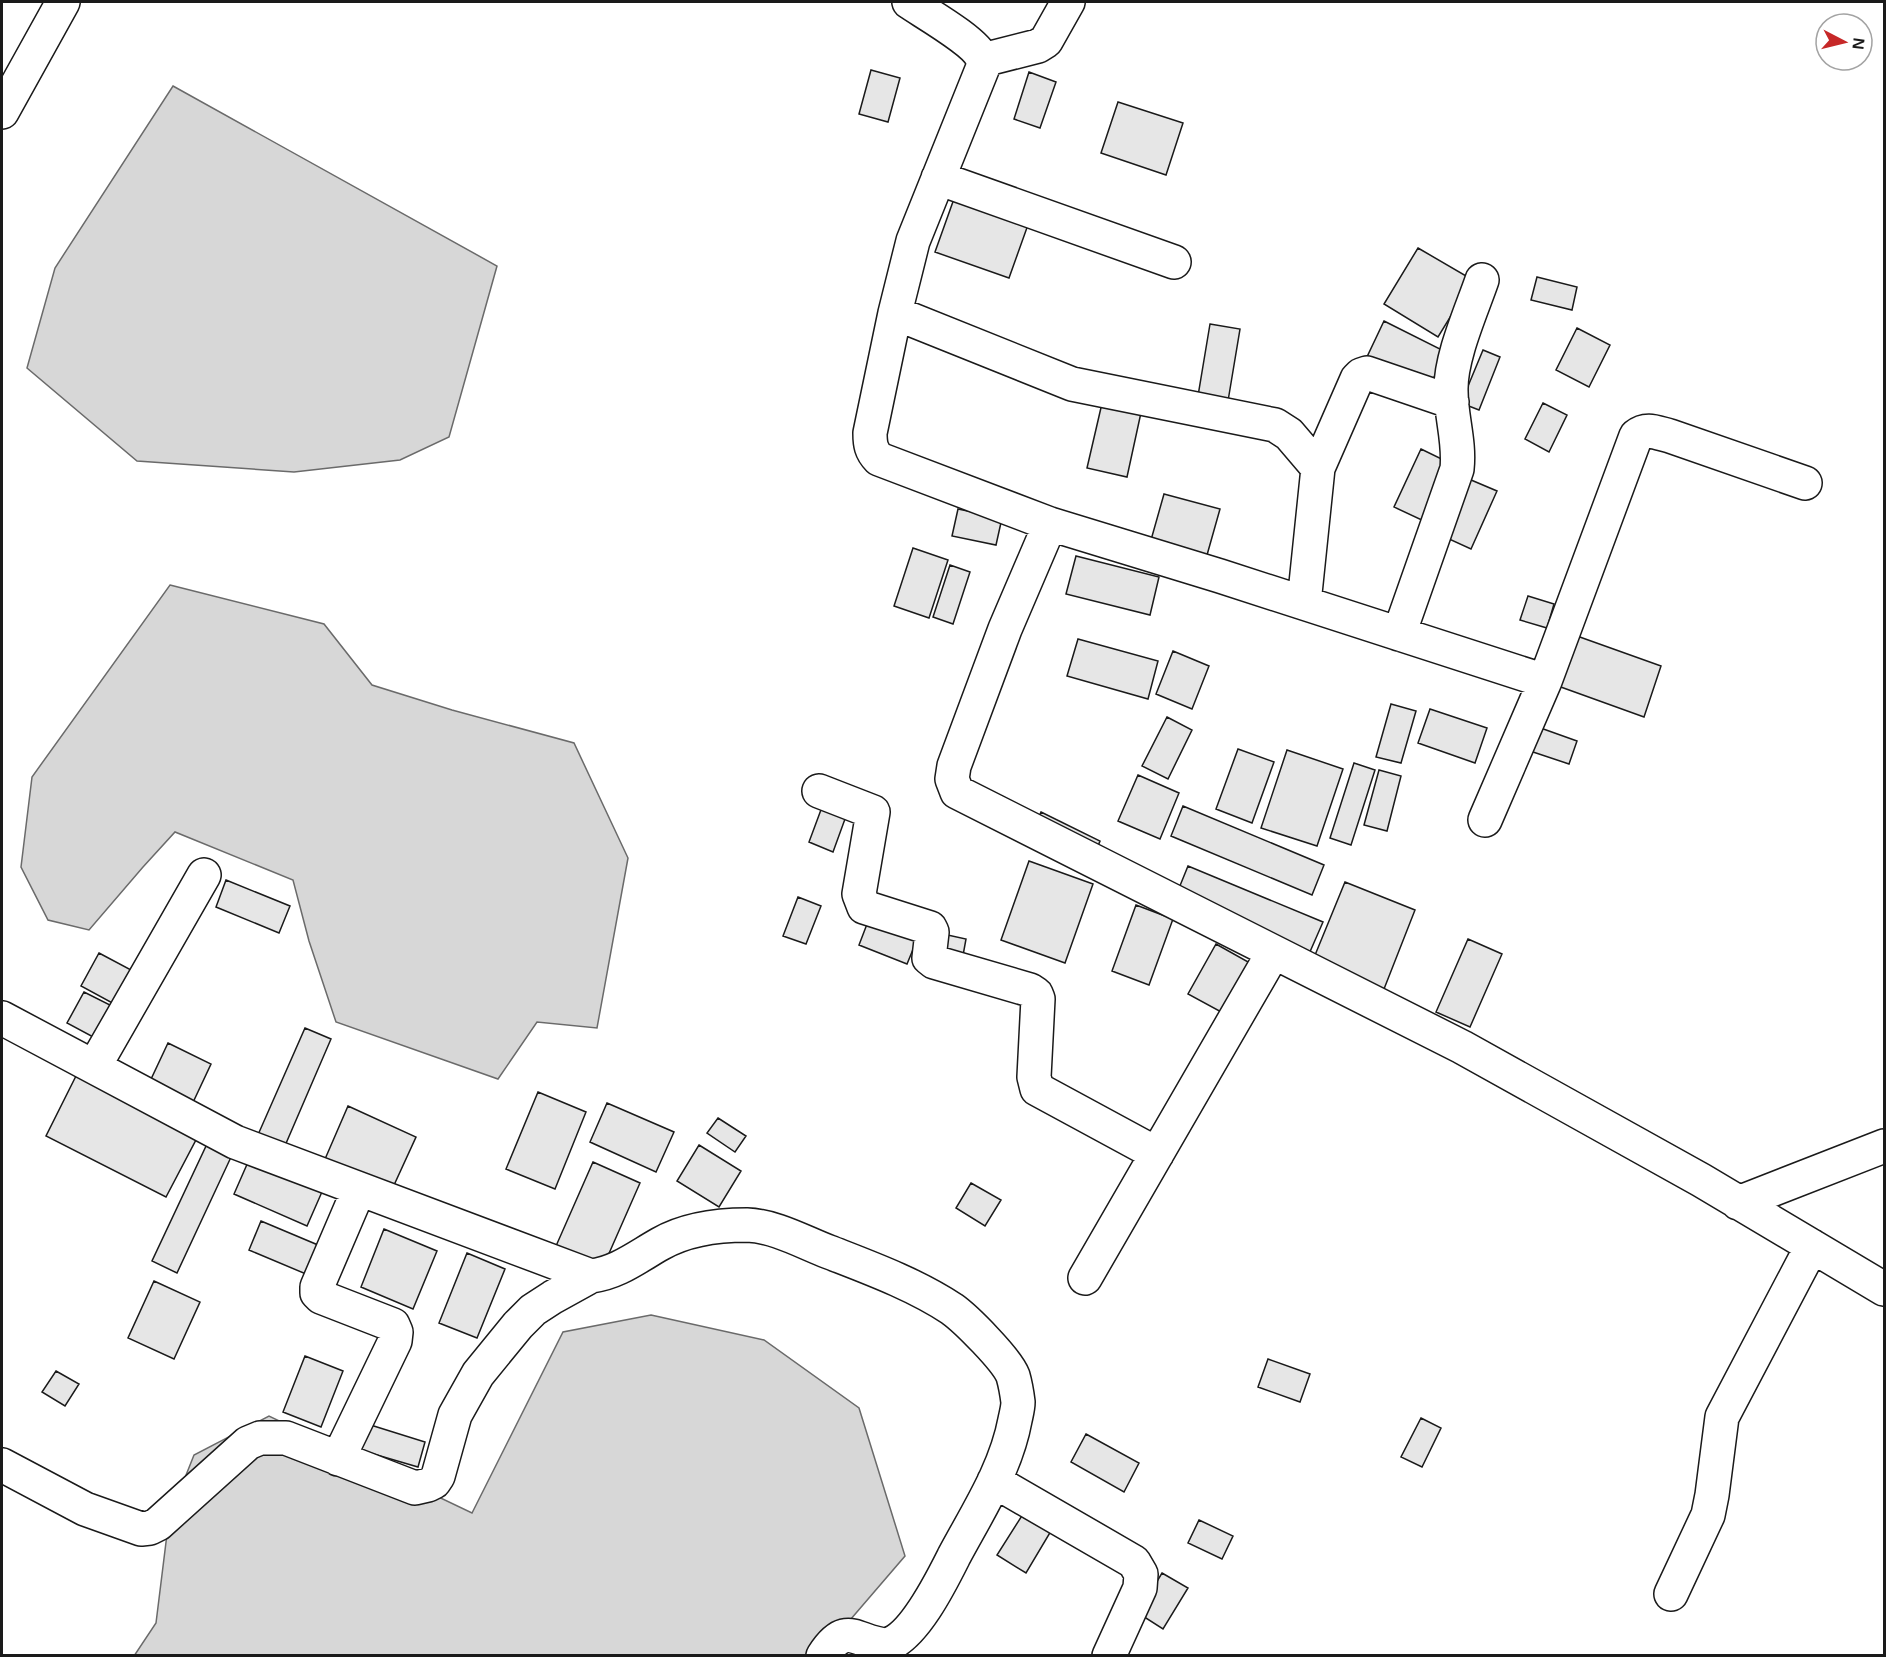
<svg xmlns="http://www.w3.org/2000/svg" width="1886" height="1657" viewBox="0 0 1886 1657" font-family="Helvetica,sans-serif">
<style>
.water{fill:#d7d7d7;stroke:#6a6a6a;stroke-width:1.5}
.building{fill:#e6e6e6;stroke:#1a1a1a;stroke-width:1.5}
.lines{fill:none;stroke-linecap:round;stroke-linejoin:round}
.street-casing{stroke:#1a1a1a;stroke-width:36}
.street{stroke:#fff;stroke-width:33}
</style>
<rect width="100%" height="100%" fill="#fff"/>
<path class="water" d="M173,86L497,266L449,437L400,460L294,472L137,461L27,368L55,268Z
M170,585L324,624L372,685L452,710L574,743L628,858L597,1028L537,1022L498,1079L336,1022L309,941L293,880L175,832L143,867L89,930L48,920L21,867L32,777Z
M651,1315L764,1340L859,1408L905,1556L820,1655L134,1656L156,1623L169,1518L194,1455L269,1416L472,1513L563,1332Z"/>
<path class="building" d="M871,70L900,78L888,122L859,114Z
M1029,72L1056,82L1040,128L1014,119Z
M1118,102L1183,123L1166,175L1101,153Z
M955,196L1029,222L1009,278L935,252Z
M1418,248L1473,280L1438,337L1384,304Z
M1537,277L1577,287L1572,310L1531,300Z
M1384,321L1446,352L1428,390L1366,359Z
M1210,324L1240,329L1228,401L1198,396Z
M1577,328L1610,345L1589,387L1556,370Z
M1483,350L1500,357L1479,410L1461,403Z
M1103,399L1142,408L1127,477L1087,468Z
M1543,403L1567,415L1549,452L1525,439Z
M1421,449L1452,464L1426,522L1394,507Z
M1464,477L1497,491L1471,549L1438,534Z
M1164,494L1220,509L1207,555L1151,540Z
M958,509L1002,518L996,545L952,536Z
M913,548L948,560L929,618L894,606Z
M1076,556L1159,577L1150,615L1066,594Z
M950,565L970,572L953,624L933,617Z
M1528,596L1554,604L1547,628L1520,620Z
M1577,636L1661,666L1644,717L1558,686Z
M1078,639L1158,661L1148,699L1067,676Z
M1173,651L1209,666L1192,709L1156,694Z
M1391,704L1416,711L1401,763L1376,757Z
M1430,709L1487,728L1475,763L1418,743Z
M1167,717L1192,730L1168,779L1142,766Z
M1535,726L1577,741L1569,764L1527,750Z
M1238,749L1274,762L1252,823L1216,809Z
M1287,750L1343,769L1317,846L1261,828Z
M1354,763L1375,770L1351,845L1330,838Z
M1379,770L1401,776L1387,831L1364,825Z
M1138,775L1179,793L1160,839L1118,821Z
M825,799L849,808L833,852L809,842Z
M1183,806L1324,865L1312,895L1171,836Z
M1041,812L1100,841L1093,858L1034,829Z
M1029,861L1093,884L1065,963L1001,940Z
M1188,866L1323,922L1309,954L1175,898Z
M226,880L290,906L279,933L216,907Z
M1345,882L1415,910L1384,989L1313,960Z
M798,897L821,906L806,944L783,936Z
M1136,905L1173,919L1149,985L1112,971Z
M872,911L921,930L907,964L859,945Z
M934,932L966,939L962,961L930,954Z
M1468,939L1502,954L1470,1027L1436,1012Z
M1216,944L1250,963L1223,1013L1188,994Z
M99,953L133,971L116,1005L81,986Z
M84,992L112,1006L95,1038L67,1023Z
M305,1028L331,1039L284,1148L257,1137Z
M168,1043L211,1064L188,1113L145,1092Z
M77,1074L198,1136L166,1197L46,1136Z
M538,1092L586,1112L555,1189L506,1169Z
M607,1103L674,1132L656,1172L590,1142Z
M348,1106L416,1137L389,1196L322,1166Z
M718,1118L746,1136L735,1152L707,1133Z
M207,1144L232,1155L177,1273L152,1261Z
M699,1145L741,1171L719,1207L677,1181Z
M252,1153L325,1185L307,1226L234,1194Z
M593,1162L640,1183L603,1267L556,1246Z
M971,1183L1001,1200L985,1226L956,1208Z
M261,1221L318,1245L306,1274L249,1250Z
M384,1229L437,1251L413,1309L361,1287Z
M467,1253L505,1269L477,1338L439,1323Z
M154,1281L200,1302L174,1359L128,1338Z
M305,1356L343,1371L321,1427L283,1412Z
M1268,1359L1310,1374L1300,1402L1258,1387Z
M56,1371L79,1384L65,1406L42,1392Z
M1421,1418L1441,1428L1422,1467L1401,1457Z
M361,1422L425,1442L418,1467L353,1448Z
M1086,1434L1139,1463L1124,1492L1071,1462Z
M1023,1514L1051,1531L1026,1573L997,1555Z
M1199,1520L1233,1536L1222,1559L1188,1543Z
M1162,1573L1188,1588L1163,1629L1138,1613Z"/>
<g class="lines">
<g class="street-casing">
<path id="street" d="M909,2C925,13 975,41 982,58C984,62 983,63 983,67L913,241L895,313L870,433C870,444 871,451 879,459L1050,524L1220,576L1545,681L1485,820
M983,60L1038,46L1046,41L1068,2
M2,112L63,2
M938,178L1174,262
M895,313L1072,384L1275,425L1289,434L1318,468
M1050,524L1005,629L954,766L952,779L957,792L1462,1047L1701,1180L1884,1289
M1304,603L1318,468L1357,379L1361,375L1367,373L1452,402
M1399,634L1457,469C1460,442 1451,417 1451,391C1450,358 1471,312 1482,280
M1545,681L1636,436C1647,427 1657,433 1670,436L1805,483
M819,791L873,812L859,894L864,907L930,928L932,932L929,958L934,962L1030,990L1036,994L1038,999L1034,1077L1037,1089L1157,1154
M2,1018L235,1142L591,1276C617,1273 637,1257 660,1244C686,1229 717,1225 747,1225C775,1226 803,1242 829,1252C870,1268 914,1284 952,1309C966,1319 1007,1360 1013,1376C1015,1383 1017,1394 1018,1402C1018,1408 1016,1415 1015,1420C1006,1469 977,1513 954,1556C942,1580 914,1637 887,1645C857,1644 847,1618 823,1656
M94,1067L204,875
M1738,1203L1884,1146
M1085,1278L1273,953
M338,1459L395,1341L396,1332L393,1325L321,1297L317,1293V1287L359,1189
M2,1465L85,1509L141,1529L150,1528L158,1524L248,1443L260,1438H286L415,1488L428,1485L434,1482L438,1476L455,1415L478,1374L518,1325L533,1310L553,1297L591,1276
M994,1481L1134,1562L1141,1574L1140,1588L1109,1656
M1671,1594L1708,1515L1712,1495L1722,1417L1812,1246"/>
</g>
<use href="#street" class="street"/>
</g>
<rect width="1886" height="1657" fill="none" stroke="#1a1a1a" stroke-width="6"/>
<g transform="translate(1844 42) rotate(97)"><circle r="28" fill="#ffffff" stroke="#a3a3a3" stroke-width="1.5"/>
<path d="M0-4.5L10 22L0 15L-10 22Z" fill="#c62828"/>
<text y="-9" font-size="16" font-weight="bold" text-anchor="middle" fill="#1a1a1a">N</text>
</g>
</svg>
